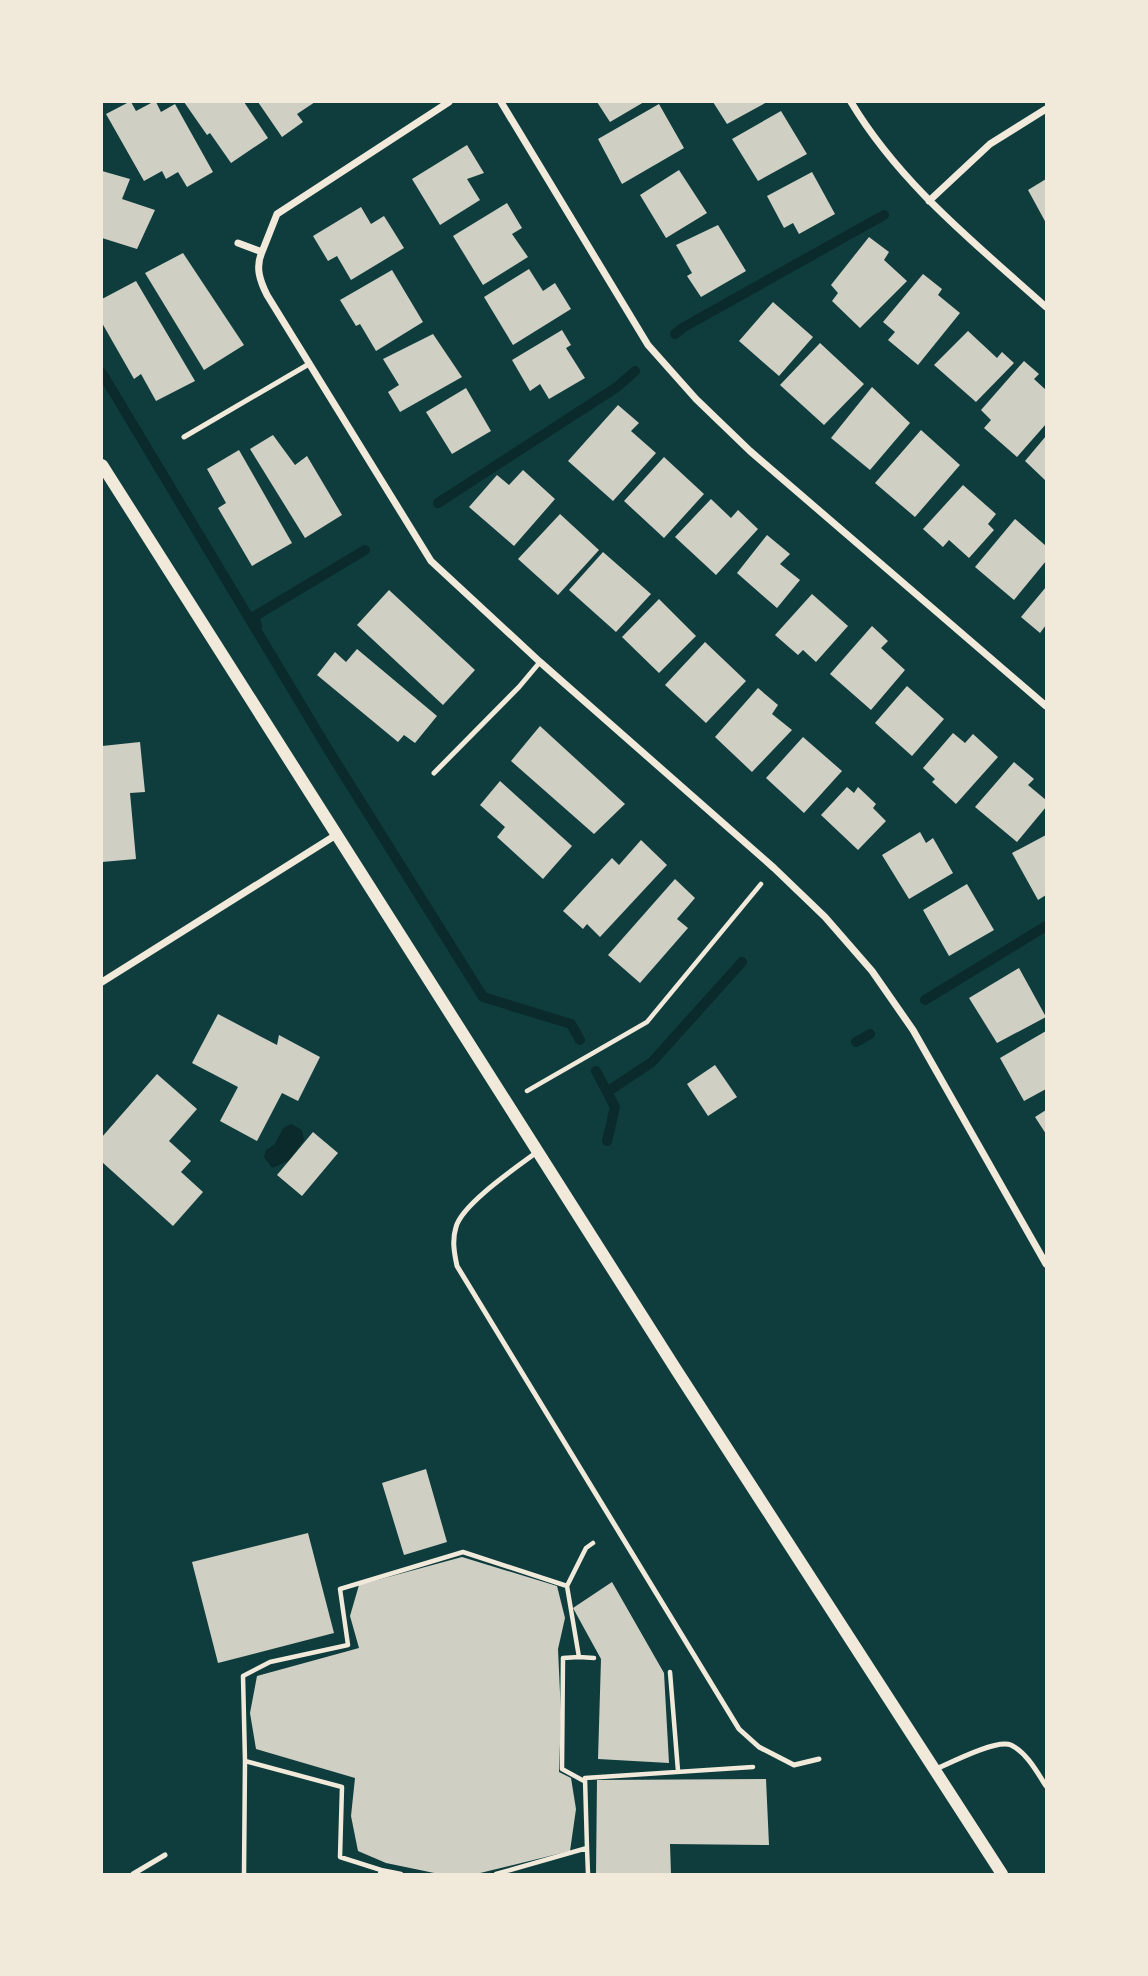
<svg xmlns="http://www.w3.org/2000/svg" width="1148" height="1976" viewBox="0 0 1148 1976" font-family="'Noto Sans',sans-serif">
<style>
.water{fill:#0a2a2b}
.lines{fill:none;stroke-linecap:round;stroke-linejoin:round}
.stream{stroke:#0a2a2b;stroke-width:10}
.building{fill:#cfcfc3}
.path{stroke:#f1e9da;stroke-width:4.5}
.service{stroke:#f1e9da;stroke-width:5}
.minor{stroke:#f1e9da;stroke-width:7}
.tertiary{stroke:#f1e9da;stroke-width:12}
</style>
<rect width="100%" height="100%" fill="#0f3d3e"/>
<path class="water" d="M291,1124L302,1130L304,1140L289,1161L272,1168L264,1157L266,1150L274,1145L284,1127Z"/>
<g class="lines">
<path class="stream" d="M675,334L684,327L884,215
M102,373L329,751L483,997L571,1024L580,1040
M438,503L617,387L635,371
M257,627L255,616L365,550
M925,1000L1046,926
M856,1042L870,1034
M596,1071L615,1107L607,1141
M607,1092L652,1062L742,962"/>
</g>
<path class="building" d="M129,102H131L136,111L153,102H156L161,112L175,104L213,172L187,187L178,172L166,179L162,171L144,181L106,114Z
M184,102H244L268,138L231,163L210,133L207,135Z
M258,102H315L297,114L303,122L282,137Z
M597,102H644L610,122Z
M713,102H767L727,124Z
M659,104L684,148L622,184L598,139Z
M781,111L807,154L758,181L732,139Z
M467,145L484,173L467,179L480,200L440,225L412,179Z
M679,170L707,213L666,238L640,195Z
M102,171L130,179L122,199L155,210L137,249L102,238Z
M812,172L835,214L799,234L793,223L784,228L767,196Z
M1046,179V223L1028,190Z
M507,203L522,228L512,234L528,257L483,285L453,236Z
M361,207L371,224L384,216L404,248L351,280L337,256L328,261L313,236Z
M718,225L746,271L701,297L687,276L692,273L676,245Z
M869,237L889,252L884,260L907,281L860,328L832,301L838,293L831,285Z
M183,253L244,345L204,370L145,273Z
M529,269L543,291L555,283L571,309L513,345L484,297Z
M392,270L423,322L376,351L360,324L356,326L340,300Z
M923,274L942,289L938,295L960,313L918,365L888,340L895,332L883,322Z
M136,281L195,381L156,401L141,374L134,379L102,323V299Z
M773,302L813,337L779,376L739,341Z
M562,330L571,345L566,348L585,378L549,399L540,384L530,391L512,360Z
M968,331L997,358L1002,352L1014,363L976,402L934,365Z
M433,334L462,377L400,412L388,392L399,385L383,359Z
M820,343L864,384L824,425L780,385Z
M1024,361L1039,374L1034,379L1046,390V424L1017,457L984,428L991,420L981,410Z
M872,387L910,423L870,470L831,438Z
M466,388L491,431L452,454L426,412Z
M618,405L639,423L631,431L656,453L613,501L568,461Z
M921,430L960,465L915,517L875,483Z
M273,435L295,465L307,456L342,515L305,538L250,449Z
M1046,436V481L1025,461Z
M239,450L292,543L252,566L218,508L226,503L207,469Z
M664,457L704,494L664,538L624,501Z
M523,470L555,499L514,546L469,507L497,475L509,485Z
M963,485L996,514L988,524L994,530L969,558L949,540L943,547L923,529Z
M711,499L731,518L738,510L758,529L716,575L675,537Z
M560,514L599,550L558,595L518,559Z
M1015,519L1046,546V561L1014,600L975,567Z
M767,535L790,554L780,564L800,580L777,608L737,573Z
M603,552L651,594L616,632L569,590Z
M1046,587V625L1040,633L1021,617Z
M389,590L475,670L443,705L357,625Z
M812,594L848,626L816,662L803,650L798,655L775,635Z
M659,599L696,636L659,673L622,637Z
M872,626L888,641L881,648L905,670L871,710L830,674Z
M705,642L746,681L706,723L665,685Z
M357,649L437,716L415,743L404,735L398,742L317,675L335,652L346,662Z
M907,686L944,719L912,756L875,723Z
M758,688L778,705L772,714L792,730L752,772L715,737Z
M540,726L625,804L594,834L511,761Z
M953,733L965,743L973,734L998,757L956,804L932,782L935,779L923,768Z
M803,737L842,771L804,813L766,778Z
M140,742L145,792L130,793L136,859L102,862V746Z
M1014,762L1034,779L1028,785L1046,800V807L1017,842L975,807Z
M500,781L572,846L543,879L497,837L505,827L480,805Z
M847,787L854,793L858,787L876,804L873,808L886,821L858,850L821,815Z
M920,832L926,843L933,838L953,873L909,899L882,855Z
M1046,835V895L1038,900L1012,853Z
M641,840L667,865L600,937L587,924L583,929L563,911L612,858L619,865Z
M675,879L695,898L677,919L688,928L640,983L608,955Z
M967,884L994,930L949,956L923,910Z
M1019,968L1046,1017L997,1043L969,998Z
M218,1014L277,1045L279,1035L320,1057L298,1101L282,1093L257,1141L220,1121L238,1087L192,1063Z
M1046,1031V1089L1024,1101L1000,1058Z
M715,1065L737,1097L708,1116L687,1084Z
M157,1074L197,1109L169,1141L191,1161L181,1172L203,1192L173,1226L102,1162V1137Z
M1046,1110V1134L1035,1117Z
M313,1132L338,1153L302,1196L277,1175Z
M426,1469L447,1542L404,1555L382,1483Z
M308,1533L334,1633L218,1663L192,1562Z
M462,1557L557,1586L565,1618L558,1649L561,1715L559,1772L571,1778L576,1809L570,1851L476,1874H439L386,1863L358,1851L351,1816L355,1778L256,1749L250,1713L257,1676L359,1648L350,1616L359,1585Z
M612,1582L664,1673L669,1763L598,1759L601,1659L573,1608Z
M766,1779L769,1845L670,1844L671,1874H596L597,1780Z"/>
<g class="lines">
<path class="path" d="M527,1091L647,1022L761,884
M579,1657L594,1658
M670,1672L678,1771
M584,1781L562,1769L563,1658L579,1657L567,1586L586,1548L593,1543
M587,1848L588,1874
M381,1870L340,1857L342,1787L245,1761L243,1676L270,1662L348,1645L340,1589L463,1552L567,1586
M244,1874L245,1761
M380,1874L381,1870L401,1874
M496,1874L587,1848L585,1778L753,1767"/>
<path class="service" d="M184,437L309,364
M434,773L519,687L540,662
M537,1152C517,1167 462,1204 456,1227C452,1240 454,1252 457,1266L739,1729L759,1747L794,1765L819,1759
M934,1770C950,1763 996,1739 1011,1745C1027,1753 1037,1772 1046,1786
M133,1874L165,1855"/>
<path class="minor" d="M501,102L648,345L696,399L750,451L1046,706
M851,102C900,184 976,244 1046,307
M929,201L990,144L1046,109
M238,243L262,252C255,267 260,281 267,295L431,561L540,662L774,868L825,917L872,971L913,1030L1046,1264
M262,252L277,214L449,102
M102,982L336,835"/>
<path class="tertiary" d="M102,465L677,1371L1002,1874"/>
</g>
<rect width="1148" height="1976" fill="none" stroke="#f1e9da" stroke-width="206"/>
</svg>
